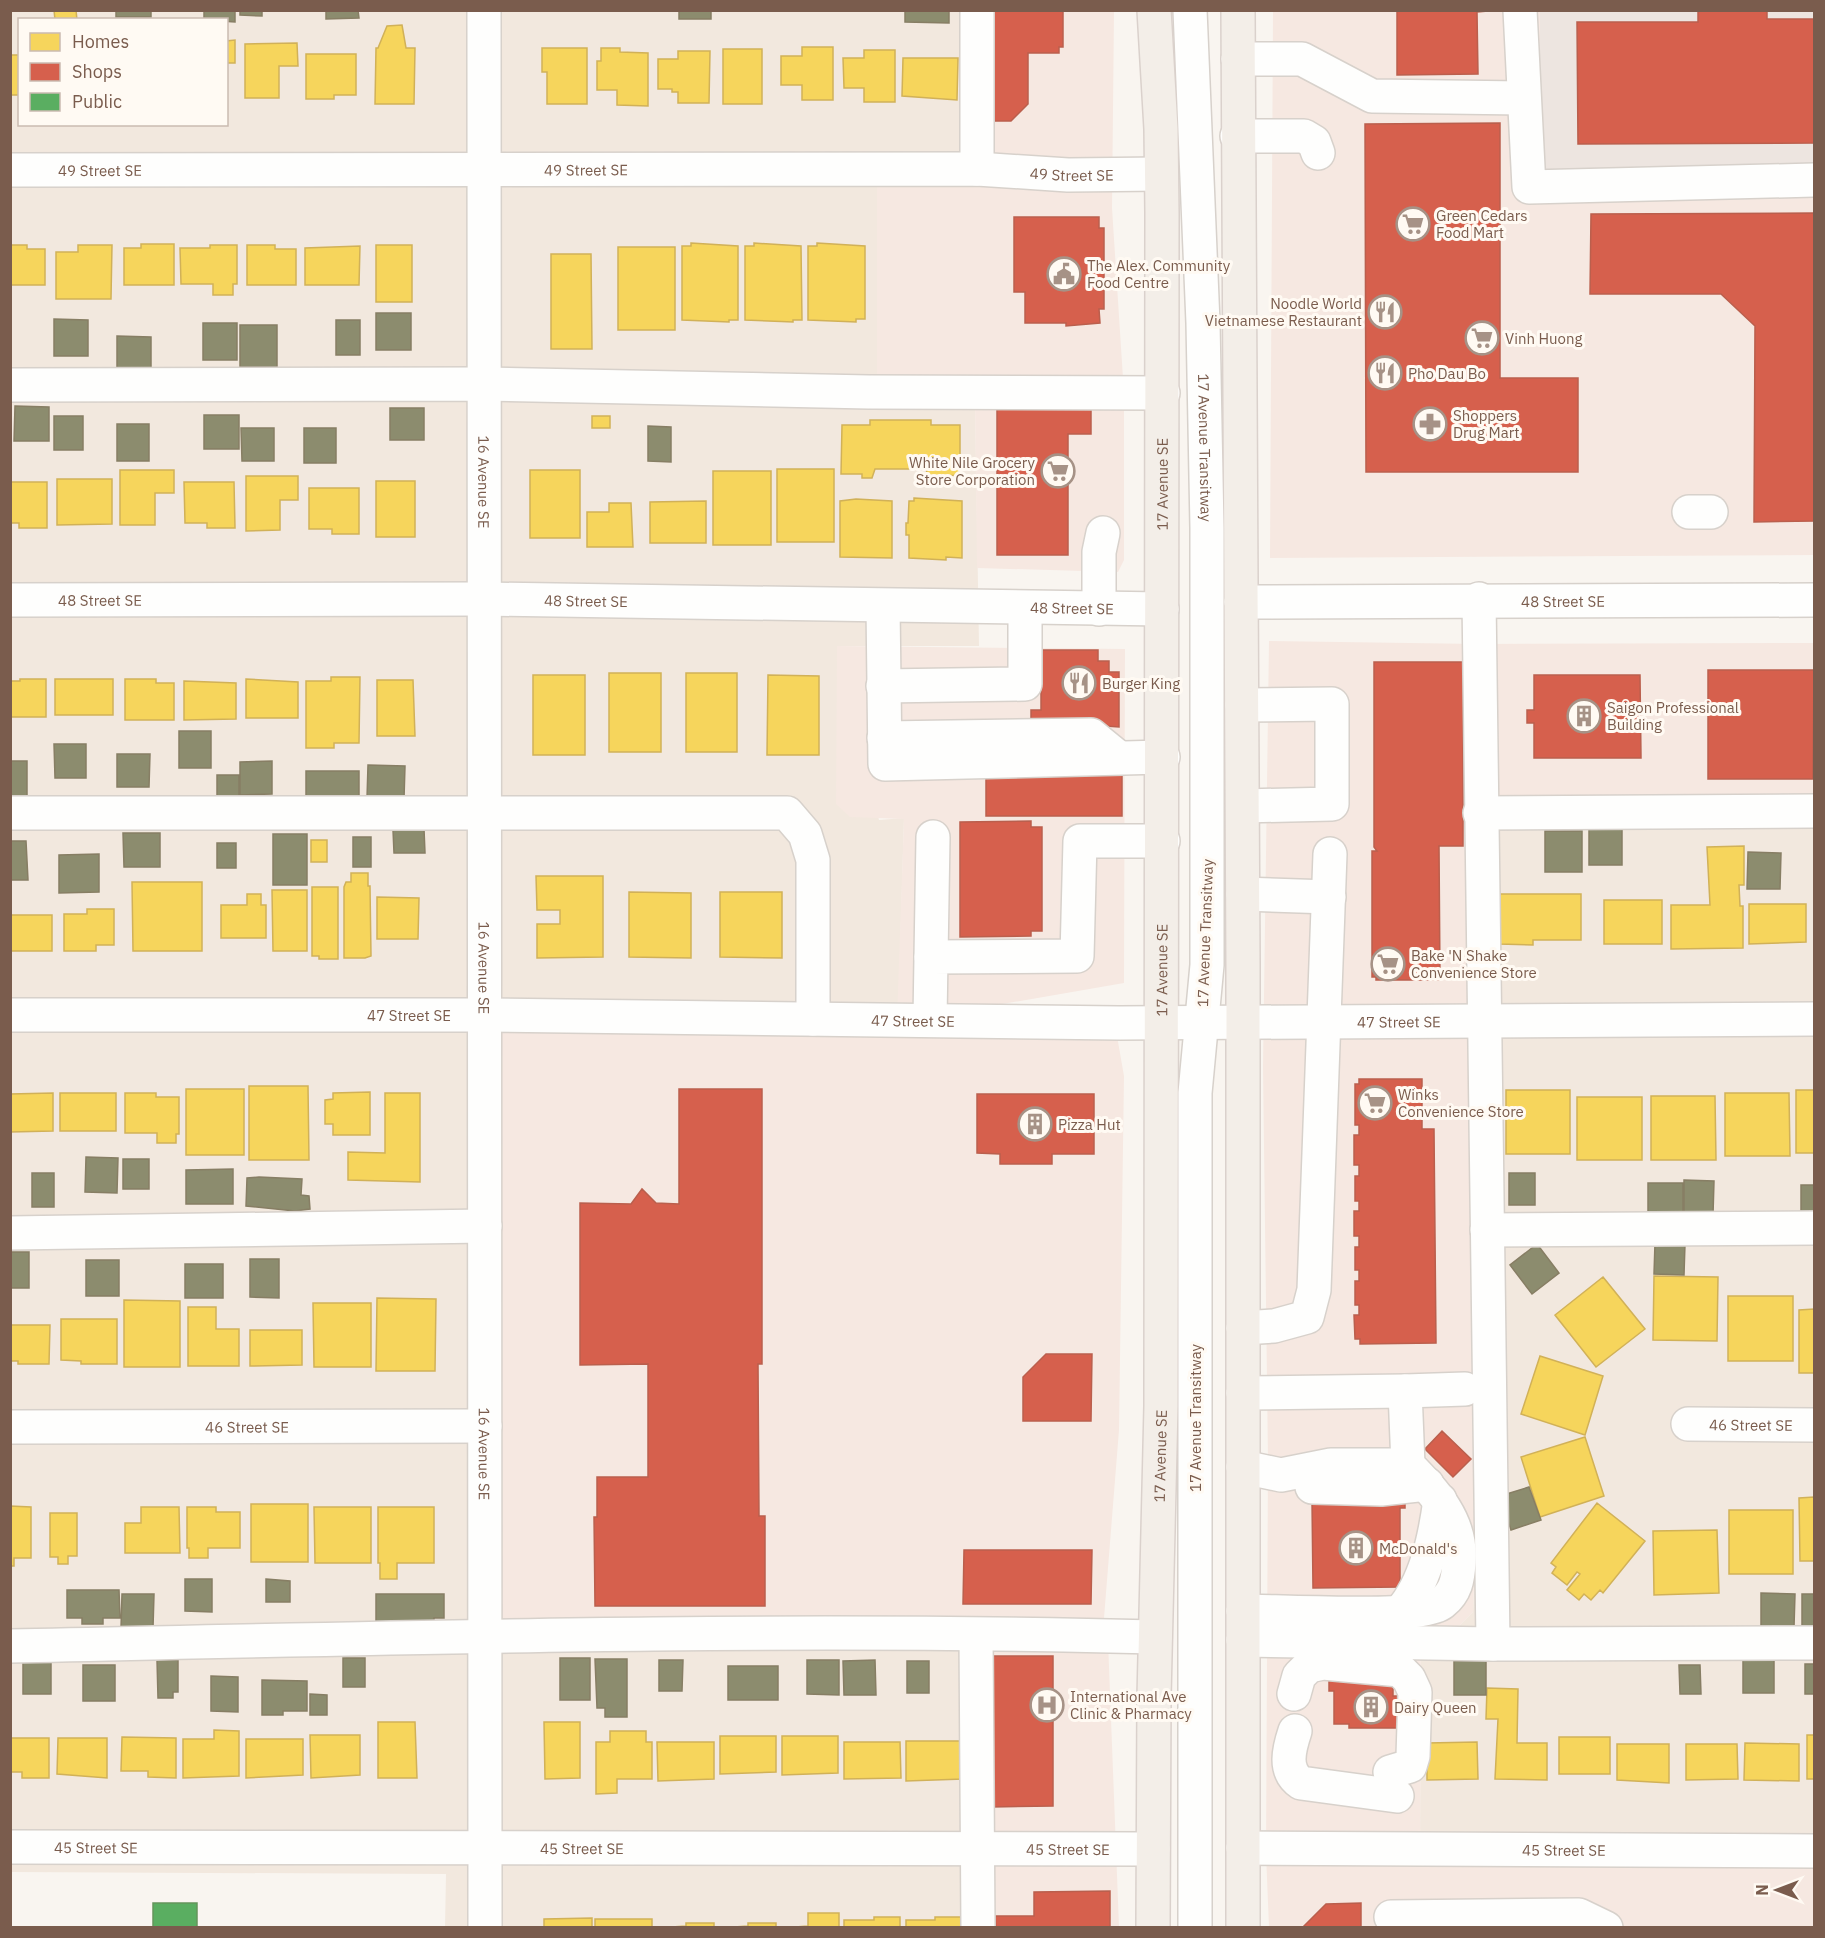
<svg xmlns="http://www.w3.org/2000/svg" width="1825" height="1938" viewBox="0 0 1825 1938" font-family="'IBM Plex Sans',sans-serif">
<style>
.residential{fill:#f2e8de;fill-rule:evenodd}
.commercial{fill:#f6e8e1}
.industrial{fill:#ede5e0}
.homes{fill:#f6d55c;stroke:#d1b158;stroke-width:1.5}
.shops{fill:#d6604d;stroke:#ba5f4d;stroke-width:1.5}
.public{fill:#5aae61;stroke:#64955b;stroke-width:1.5}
.industry{fill:#8c8c6e;stroke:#877e64;stroke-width:1.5}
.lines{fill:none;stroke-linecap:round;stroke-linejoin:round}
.minor-casing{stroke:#d7d1cb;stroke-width:36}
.major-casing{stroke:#dad1cc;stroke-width:36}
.minor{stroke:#fefefd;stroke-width:33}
.major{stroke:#f3eee8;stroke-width:33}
.labels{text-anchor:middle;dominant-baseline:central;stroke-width:6;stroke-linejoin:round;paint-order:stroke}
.street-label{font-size:15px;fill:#7a5c4d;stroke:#fffaf3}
.poi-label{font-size:15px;fill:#7a5c4d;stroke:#fffaf3;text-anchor:start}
</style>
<rect width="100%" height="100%" fill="#f9f5f0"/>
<path class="residential" d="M11,11H977L975,402L979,646H838L879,820L904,818L898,1019L988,1635L989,1927H445L446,1874L11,1872ZM20,20H226V124H20Z
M1814,811V1851L1420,1849L1421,1631H1454L1473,1612L1487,1230L1480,813Z"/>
<path class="commercial" d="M977,11H1114L1112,208L1123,378L877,384V169H977Z
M1273,11H1540V121L1814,188V555L1270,558Z
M975,401H1124V560L1118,572L977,568Z
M1269,641L1479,644L1814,643V811L1481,813L1487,1230L1473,1612L1454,1631H1421L1420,1848L1814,1851V1927H1269L1266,1854L1268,1460L1263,1067Z
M837,646L1125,649L1124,983L916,1019L1117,1036L1124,1076L1119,1430L1104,1618L992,1634L1108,1641L1119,1927H989L988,1635L485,1636L484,1016L897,1019L904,819L850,817L836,804Z"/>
<path class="industrial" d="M1540,11H1814V188L1540,190Z"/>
<path class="homes" d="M54,10H76L77,20H55Z
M402,25L406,48H415L414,104H375L376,48H378L387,26Z
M235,40V63H226V41Z
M297,43L298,66H279V98H245V44Z
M802,47H833V100H802V85H781V56H802Z
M542,48H587V104H547V72H542Z
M601,48H620V52L648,53V106L617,105V90H597V61H601Z
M723,49H762V104H723Z
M864,50H895V102H864V88H844L843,58H864Z
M678,51H710L709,103H678V92H672V89H658V59H678Z
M306,54H356V95H334V99H306Z
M10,55H20V95H10Z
M903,58H958L957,100L902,96Z
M691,243L738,246V320H729V322L682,320V246H691Z
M754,243L801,246L802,320H793V322L745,320V246H754Z
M817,243L865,246V319H856V322L808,320V246H817Z
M141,244H174V285H124V248H141Z
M10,245H27V249H45V285H10Z
M78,245H112L111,299H56V252H78Z
M210,245H237V284H233V295H213V284H181L180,248H210Z
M247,245H275V249H296V285H247Z
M376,245H412V302H376Z
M360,246L359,285H305V248Z
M618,247H675V330H618Z
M551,254H591L592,349H551Z
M592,416H610V428H592Z
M870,420H931V425H960V475L928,477L926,469H875L872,478H862V474H841L842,425H870Z
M777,469H834V542H777Z
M120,470H174V493H155V525H120Z
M530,470H580V538H530Z
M713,471H771V545H713Z
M246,476H298V500H280V530L246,531Z
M57,479H112V524L57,525Z
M376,481H415V537H376Z
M10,482H47V528H19V523H10Z
M184,482H234L235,528H207V523H185Z
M309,488H359V534H332V529H309Z
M914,498L962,501V558L946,557V560L909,558V535H906V523H908L909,501H914Z
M856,499L892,501V558L840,557V501Z
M706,501V543H650V502Z
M609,503H631L633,547H587V512H609Z
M609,673H661V752H609Z
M686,673H737V752H686Z
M533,675H585V755H533Z
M768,675L819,676V755H767Z
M331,677H360L359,743H334V748H306V681H331Z
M20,679H46V717H10V681H20Z
M55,679H113V715H55Z
M125,679H156V683H174V720H125Z
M246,679L298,682V718H246Z
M377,680H413L415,736H377Z
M184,681L236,683V719L184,720Z
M311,840H327V862H311Z
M1744,846V885H1739L1740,906H1743V948L1671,949V905H1710L1707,847Z
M351,873H368V886H370L371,956L365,958H344V887L346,882H351Z
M536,876H603V957L537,958V924H560V910H537Z
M132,882H202V951H133Z
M312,887H338V959H319V956H312Z
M272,890H307V951H273Z
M629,892L691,893V958L629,957Z
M720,892H782V958L720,957Z
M247,894H261V905H266V938H221V905H247Z
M1499,894H1581V940H1533V945L1499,944Z
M377,897L419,898L418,939H377Z
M1604,900H1662V944H1604Z
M1749,904H1806V942L1749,944Z
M87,909H114V945H96V951H64V914H87Z
M10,915H52V951H10Z
M249,1086H308L309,1160H249Z
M186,1089H244V1155H186Z
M1506,1090H1570V1154H1506Z
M1796,1090H1814V1153H1796Z
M370,1092V1135H333V1124H325V1100L333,1099V1093Z
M53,1093V1131L10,1132V1094Z
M60,1093H116V1131H60Z
M125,1093H156V1097H179V1134H176V1143H157V1133H125Z
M385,1093H420V1182L348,1180V1152L385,1153Z
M1725,1093H1789L1790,1156H1725Z
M1651,1096H1715L1716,1160H1651Z
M1577,1097H1642V1160H1577Z
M1654,1276L1718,1277L1717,1341L1653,1340Z
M1603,1277L1645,1329L1596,1367L1555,1315Z
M1728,1296H1793V1361H1728Z
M377,1298L436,1299L435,1371H376Z
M124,1300L180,1301V1367H124Z
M313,1303H371V1367H314Z
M188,1307H216V1329H239V1366H188Z
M1814,1309V1373H1799V1310Z
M61,1319H117V1364H81V1361L61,1360Z
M10,1325H50L49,1364H18V1361H10Z
M250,1330H302V1365L250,1366Z
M1540,1356L1603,1376L1585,1435L1521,1414Z
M1585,1437L1604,1496L1540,1517L1521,1457Z
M1814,1497V1561H1800L1799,1498Z
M1597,1503L1645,1541L1603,1593L1600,1590L1591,1600L1584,1594L1579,1600L1567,1590L1580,1574L1577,1572L1567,1585L1552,1573L1556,1567L1551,1563Z
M251,1504H308V1562H251Z
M10,1506L31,1507V1558H14V1566H10Z
M141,1507H179L180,1553H125V1523H141Z
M187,1507H216V1512H240V1548H208V1558H189V1548H187Z
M314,1507H371V1563H315Z
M378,1507H434V1563H397V1579H380V1563H378Z
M1729,1510H1793V1574H1729Z
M50,1513H77V1556H68V1564H58V1557H50Z
M1717,1530L1719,1593L1654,1595L1653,1531Z
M1487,1688L1518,1689L1517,1743H1547V1780L1495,1779L1498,1719H1486Z
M378,1722H415L417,1778H378Z
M544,1722H580V1778L545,1779Z
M214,1730L239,1731V1776L183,1778V1739H214Z
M610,1731H646V1742H652V1779H617V1793L596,1794V1742H610Z
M310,1735H360V1775L311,1778Z
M1807,1735H1814V1779H1807Z
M720,1736H776V1772L720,1774Z
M782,1736H838V1773L782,1775Z
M122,1737L176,1738V1778L148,1777V1771H121Z
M1559,1737H1610V1774H1559Z
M10,1738H49V1778H22V1772H10Z
M58,1738H107V1778L57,1774Z
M246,1739H303V1775L246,1778Z
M906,1741H963V1779L906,1781Z
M657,1742H714V1779L658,1781Z
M844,1742H900L901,1778L844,1779Z
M1477,1742L1478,1779L1427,1780V1743Z
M1745,1743L1799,1744V1781L1744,1780Z
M1617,1744H1669V1783L1617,1780Z
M1686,1744H1737L1738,1779L1686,1780Z
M808,1913H839V1928H782L808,1926Z
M874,1917H900V1928H844V1920H874Z
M935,1917H962L963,1928H906V1920H935Z
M592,1918V1928H544V1919Z
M595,1919H652V1928H595Z
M686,1923H714V1928H657L686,1926Z
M748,1923H776V1928H720L748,1926Z"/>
<path class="shops" d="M992,10H1063V47H1059V53H1028V104L1011,121H987Z
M1397,10H1499L1477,12L1478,74L1397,75Z
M1698,10H1767V19H1814V143L1578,144L1577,22H1698Z
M1500,123V378H1578V472H1366L1365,124Z
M1814,213V521L1754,522L1755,326L1721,294H1590L1591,214Z
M1014,217H1099V228H1104V309H1099L1100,323L1066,326V323H1025V292H1014Z
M1091,405V434H1068V555H997V406Z
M1035,650H1098V661H1109V672H1119V727L1031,721V710H1041V691H1035Z
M1374,662H1463V846H1439L1440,980H1376V977H1372V851H1377L1374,847Z
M1708,670H1814L1813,779H1708Z
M1534,675H1640L1641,758H1534V723H1527V710H1534Z
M986,775H1122V816H986Z
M1031,821V827H1042V931H1031V936L960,937V822Z
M1359,1079H1422V1129H1434L1436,1343L1360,1344V1339H1355L1354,1315H1359V1305H1355V1281H1359V1270H1355V1247H1359V1236H1354V1211H1359V1201H1355V1176H1359V1165H1354V1135H1359V1125H1355V1084H1359Z
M679,1089H762V1364H758L759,1516H765V1606H595L594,1517H597V1477H648V1364L580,1365V1203L631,1204L642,1189L656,1203L679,1204Z
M977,1094H1094V1154H1052V1164H1000V1154L977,1153Z
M1046,1354H1092L1091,1421H1023V1377Z
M1442,1431L1471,1459L1453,1477L1425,1449Z
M1405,1498V1508H1400V1587L1313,1588L1312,1501Z
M964,1550H1092L1091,1604H963Z
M991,1656H1053V1806L991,1807Z
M1329,1676L1393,1677V1696H1408L1404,1728H1349V1724H1334V1691H1329Z
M1110,1891V1928H996L995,1916H1034V1892Z
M1361,1903V1928H1302L1326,1904Z"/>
<path class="public" d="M153,1903H197V1928H153Z"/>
<path class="industry" d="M116,10H151V17H116Z
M204,10H235V22L204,20Z
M240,10H262V16L240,15Z
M326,10H358L359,18L326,19Z
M679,10H711V19H679Z
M905,10H949V23L905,22Z
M376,313H411V350H376Z
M54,319L88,320V356H54Z
M336,320H360V355H336Z
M203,323H237V360H203Z
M240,325H277V367H240Z
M117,336L151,337V371L117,370Z
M15,406L49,407V441H14Z
M390,408H424V440H390Z
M204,415H239V449H204Z
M54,416H83V450H54Z
M117,424H149V461H117Z
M648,426L671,427V462L648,461Z
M241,428H274V461H242Z
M304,428H336V463H304Z
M179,731H211V768H179Z
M54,744H86V778H55Z
M117,754H150L149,787H117Z
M10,761H27V799H10Z
M272,761V794L240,795V762Z
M368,765L405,766L404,799L367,798Z
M306,771H359V799H306Z
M217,775H239V802H217Z
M424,829L425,853H394L393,830Z
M1589,829H1622V865H1589Z
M1545,831H1582V872H1545Z
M123,833H160V867H124Z
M273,834H307V885H273Z
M353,837H371V867H353Z
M10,841H26L28,880H10Z
M217,843H236V868H217Z
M1748,852L1781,853L1780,889H1747Z
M99,854V892L59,893V855Z
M86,1157L118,1158L117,1193L85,1192Z
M123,1159H149V1189H123Z
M233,1169V1204H186V1170Z
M32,1173H54V1207H32Z
M1509,1173H1535V1205H1509Z
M259,1177L302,1179L301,1195L309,1196L310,1209L295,1211L246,1206L247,1178Z
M1684,1180L1714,1181L1713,1215H1684Z
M1648,1183H1683V1216H1648Z
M1801,1185H1814V1212H1801Z
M1655,1243L1685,1244L1684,1275L1654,1274Z
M1537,1244L1559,1273L1532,1294L1510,1265Z
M10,1252H29V1288H10Z
M250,1259H279V1298L250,1297Z
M86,1260H119V1296H86Z
M185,1264H223V1298H185Z
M1529,1487L1541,1520L1511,1530L1500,1496Z
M185,1579H212V1612L185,1611Z
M266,1579L290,1581V1602H266Z
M67,1590H119L120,1618H103V1624H82V1618H67Z
M1761,1593L1795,1594L1794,1627L1761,1626Z
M122,1594H154L153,1628H121Z
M376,1594H444V1618H434V1628H376Z
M1802,1594H1814V1629H1802Z
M343,1658H365V1687H343Z
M560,1658H590V1700H560Z
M1743,1658H1774V1693H1743Z
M595,1659H627V1717H605V1708H597Z
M157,1660H178V1692H173V1698H158Z
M659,1660H683L682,1691H659Z
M807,1660H839V1695L807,1694Z
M875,1660L876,1695H844L843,1661Z
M23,1661H51V1694H23Z
M907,1661H929V1693H907Z
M1454,1661H1486V1695H1454Z
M1805,1664H1814V1694H1805Z
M83,1665H115V1701H83Z
M1679,1665H1700L1701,1694H1680Z
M728,1666H778V1700H728Z
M211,1676L238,1677V1712L211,1711Z
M262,1680L307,1681V1711H283V1715H262Z
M310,1694L327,1695V1715H310Z"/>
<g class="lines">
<g class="minor-casing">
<g id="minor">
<path id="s1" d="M484,10L485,1928"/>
<path id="s2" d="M1190,10L1203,323L1207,528V965L1195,1093V1928"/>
<path d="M1520,10L1529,187L1814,180"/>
<path d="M1238,59H1302L1372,96L1523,98"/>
<path d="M1237,136H1304L1314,142L1318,153"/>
<path d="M977,169V10"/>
<path id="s3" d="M10,170L977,169L1068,175L1161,174"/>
<path d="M10,385L484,384L869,392L1163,393"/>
<path d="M1689,512H1711"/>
<path d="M1479,599L1493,1644"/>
<path id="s4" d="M10,600L484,599L1162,609"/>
<path id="s5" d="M1241,602L1814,600"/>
<path d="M883,606L885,764L1163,757"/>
<path d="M1099,609V552L1103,533"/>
<path d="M883,686L1025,684V608"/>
<path d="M1242,705L1332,704V804L1243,806"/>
<path d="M884,738L1091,735L1118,757"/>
<path d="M10,813H787L805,834L813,860V1019"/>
<path d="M1480,813L1814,811"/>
<path d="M1243,894L1329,897"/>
<path d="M931,957L933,837"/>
<path id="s6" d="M10,1015H484L1119,1023L1814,1019"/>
<path d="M930,1020L931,957L1077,956L1080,841H1163"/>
<path d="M1487,1230L1814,1228"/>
<path d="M10,1233L485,1226"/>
<path d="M1243,1328L1274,1326L1307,1317L1314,1290L1330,854"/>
<path d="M1243,1393L1405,1391"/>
<path id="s7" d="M1688,1424L1814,1425"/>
<path id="s8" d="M10,1427L485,1426"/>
<path d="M1243,1467L1281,1475L1331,1465H1408"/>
<path d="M1312,1487L1381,1489L1427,1484"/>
<path d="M1243,1611C1278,1611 1421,1620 1442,1603C1456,1592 1458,1579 1459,1562C1462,1521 1435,1493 1408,1465L1405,1391L1465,1389"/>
<path d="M1400,1612C1426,1583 1435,1537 1440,1500"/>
<path d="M976,1635L978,1928"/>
<path d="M1243,1640L1493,1644L1814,1643"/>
<path d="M10,1646C392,1638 774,1627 1155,1637"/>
<path d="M1294,1694L1299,1676L1309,1666L1323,1663L1400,1670L1409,1679L1415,1692L1413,1756L1410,1766L1390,1772"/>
<path d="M1295,1731C1289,1749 1283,1771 1301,1783L1397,1796"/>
<path id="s9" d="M10,1847L1153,1849"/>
<path id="s10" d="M1243,1848L1814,1851"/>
<path d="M1391,1917L1579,1915L1606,1928"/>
</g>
</g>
<g class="major-casing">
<g id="major">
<path d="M1238,10L1243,965V1928"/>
<path id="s11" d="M1153,1928L1154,1697L1161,1406L1162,213L1161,129L1154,10"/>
</g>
</g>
<use href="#minor" class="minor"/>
<use href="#major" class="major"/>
</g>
<defs>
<g id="supermarket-ring" transform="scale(1.725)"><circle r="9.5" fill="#fffaf3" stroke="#a69286" stroke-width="1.5"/><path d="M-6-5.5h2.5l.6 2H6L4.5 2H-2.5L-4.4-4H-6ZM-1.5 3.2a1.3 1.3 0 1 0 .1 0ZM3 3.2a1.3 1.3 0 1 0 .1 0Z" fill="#a69286"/></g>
<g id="civic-ring" transform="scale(1.725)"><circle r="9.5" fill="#fffaf3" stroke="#a69286" stroke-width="1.5"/><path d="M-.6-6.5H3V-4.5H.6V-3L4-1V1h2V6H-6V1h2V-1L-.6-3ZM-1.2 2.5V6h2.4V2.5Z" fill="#a69286"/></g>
<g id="restaurant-ring" transform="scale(1.725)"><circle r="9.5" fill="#fffaf3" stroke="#a69286" stroke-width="1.5"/><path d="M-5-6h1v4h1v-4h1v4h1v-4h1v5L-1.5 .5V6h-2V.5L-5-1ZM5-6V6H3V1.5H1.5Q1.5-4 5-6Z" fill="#a69286"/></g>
<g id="pharmacy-ring" transform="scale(1.725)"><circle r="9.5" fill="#fffaf3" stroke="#a69286" stroke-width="1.5"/><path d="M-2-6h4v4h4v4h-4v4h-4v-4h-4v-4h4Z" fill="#a69286"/></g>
<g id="building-ring" transform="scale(1.725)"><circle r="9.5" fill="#fffaf3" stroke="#a69286" stroke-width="1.5"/><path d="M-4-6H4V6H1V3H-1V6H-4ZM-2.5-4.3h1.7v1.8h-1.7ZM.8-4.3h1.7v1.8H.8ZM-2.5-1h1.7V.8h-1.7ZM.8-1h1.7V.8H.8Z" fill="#a69286"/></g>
<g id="hospital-ring" transform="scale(1.725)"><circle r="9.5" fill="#fffaf3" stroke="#a69286" stroke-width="1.5"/><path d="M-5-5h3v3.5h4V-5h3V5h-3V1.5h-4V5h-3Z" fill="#a69286"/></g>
</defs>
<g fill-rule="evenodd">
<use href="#supermarket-ring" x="1413" y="224"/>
<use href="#civic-ring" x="1064" y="274"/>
<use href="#restaurant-ring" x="1385" y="312"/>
<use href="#supermarket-ring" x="1482" y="338"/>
<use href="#restaurant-ring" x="1385" y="373"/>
<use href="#pharmacy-ring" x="1430" y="424"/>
<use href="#supermarket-ring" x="1058" y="471"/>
<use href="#restaurant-ring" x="1079" y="683"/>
<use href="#building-ring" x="1584" y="716"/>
<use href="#supermarket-ring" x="1388" y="964"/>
<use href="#supermarket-ring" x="1375" y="1103"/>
<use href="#building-ring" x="1035" y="1124"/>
<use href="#building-ring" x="1356" y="1548"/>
<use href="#hospital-ring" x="1047" y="1705"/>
<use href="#building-ring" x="1371" y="1707"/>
</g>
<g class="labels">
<g class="street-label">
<text stroke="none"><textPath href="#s3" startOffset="576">49 Street SE</textPath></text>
<text stroke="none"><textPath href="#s3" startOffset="90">49 Street SE</textPath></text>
<text stroke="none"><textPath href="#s3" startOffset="1062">49 Street SE</textPath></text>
<text stroke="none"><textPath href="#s2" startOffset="438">17 Avenue Transitway</textPath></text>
<text stroke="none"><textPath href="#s1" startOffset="472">16 Avenue SE</textPath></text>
<text stroke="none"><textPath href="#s11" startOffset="1444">17 Avenue SE</textPath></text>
<text stroke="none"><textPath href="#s4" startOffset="90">48 Street SE</textPath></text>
<text stroke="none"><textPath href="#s5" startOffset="322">48 Street SE</textPath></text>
<text stroke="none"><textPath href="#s4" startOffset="576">48 Street SE</textPath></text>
<text stroke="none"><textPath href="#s4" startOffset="1062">48 Street SE</textPath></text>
<text transform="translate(1205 933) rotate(-88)">17 Avenue Transitway</text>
<text stroke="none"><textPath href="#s1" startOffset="958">16 Avenue SE</textPath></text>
<text stroke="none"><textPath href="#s11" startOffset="958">17 Avenue SE</textPath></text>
<text stroke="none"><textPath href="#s6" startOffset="399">47 Street SE</textPath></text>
<text stroke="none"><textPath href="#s6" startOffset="1389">47 Street SE</textPath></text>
<text stroke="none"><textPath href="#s6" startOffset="903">47 Street SE</textPath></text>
<text transform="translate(1195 1418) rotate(-90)">17 Avenue Transitway</text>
<text stroke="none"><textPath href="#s7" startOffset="63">46 Street SE</textPath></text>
<text stroke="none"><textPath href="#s8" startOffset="237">46 Street SE</textPath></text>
<text stroke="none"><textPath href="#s1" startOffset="1444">16 Avenue SE</textPath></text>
<text stroke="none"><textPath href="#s11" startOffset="472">17 Avenue SE</textPath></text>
<text stroke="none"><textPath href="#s9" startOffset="86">45 Street SE</textPath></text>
<text stroke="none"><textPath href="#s9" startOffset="1058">45 Street SE</textPath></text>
<text stroke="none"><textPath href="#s9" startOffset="572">45 Street SE</textPath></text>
<text stroke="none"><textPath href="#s10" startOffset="321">45 Street SE</textPath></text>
</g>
<g class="poi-label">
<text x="1436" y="215">Green Cedars<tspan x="1436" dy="17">Food Mart</tspan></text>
<text x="1087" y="265">The Alex. Community<tspan x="1087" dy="17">Food Centre</tspan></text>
<text x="1362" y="303" text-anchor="end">Noodle World<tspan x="1362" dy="17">Vietnamese Restaurant</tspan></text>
<text x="1505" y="338">Vinh Huong</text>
<text x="1408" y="373">Pho Dau Bo</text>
<text x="1453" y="415">Shoppers<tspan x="1453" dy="17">Drug Mart</tspan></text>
<text x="1035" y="462" text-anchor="end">White Nile Grocery<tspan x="1035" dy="17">Store Corporation</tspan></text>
<text x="1102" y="683">Burger King</text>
<text x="1607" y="707">Saigon Professional<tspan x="1607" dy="17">Building</tspan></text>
<text x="1411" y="955">Bake 'N Shake<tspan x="1411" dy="17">Convenience Store</tspan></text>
<text x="1398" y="1094">Winks<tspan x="1398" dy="17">Convenience Store</tspan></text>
<text x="1058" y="1124">Pizza Hut</text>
<text x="1379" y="1548">McDonald's</text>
<text x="1070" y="1696">International Ave<tspan x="1070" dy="17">Clinic &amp; Pharmacy</tspan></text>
<text x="1394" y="1707">Dairy Queen</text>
</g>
</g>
<rect width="1825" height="1938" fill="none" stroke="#7a5c4d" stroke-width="24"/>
<rect x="18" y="18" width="210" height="108" fill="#fffaf3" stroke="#cabbb1" stroke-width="1.5"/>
<rect x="30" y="33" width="30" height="18" fill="#f6d55c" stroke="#cabbb1" stroke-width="1.5"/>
<text x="72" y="48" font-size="18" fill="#7a5c4d">Homes</text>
<rect x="30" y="63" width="30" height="18" fill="#d6604d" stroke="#cabbb1" stroke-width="1.5"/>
<text x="72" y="78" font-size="18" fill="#7a5c4d">Shops</text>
<rect x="30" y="93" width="30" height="18" fill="#5aae61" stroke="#cabbb1" stroke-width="1.5"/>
<text x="72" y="108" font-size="18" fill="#7a5c4d">Public</text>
<g transform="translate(1777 1890) rotate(270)" stroke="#fffaf3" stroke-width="4.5" paint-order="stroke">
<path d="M0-4.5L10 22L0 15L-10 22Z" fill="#7a5c4d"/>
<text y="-9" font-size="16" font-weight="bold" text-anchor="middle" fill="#7a5c4d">N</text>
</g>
</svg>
